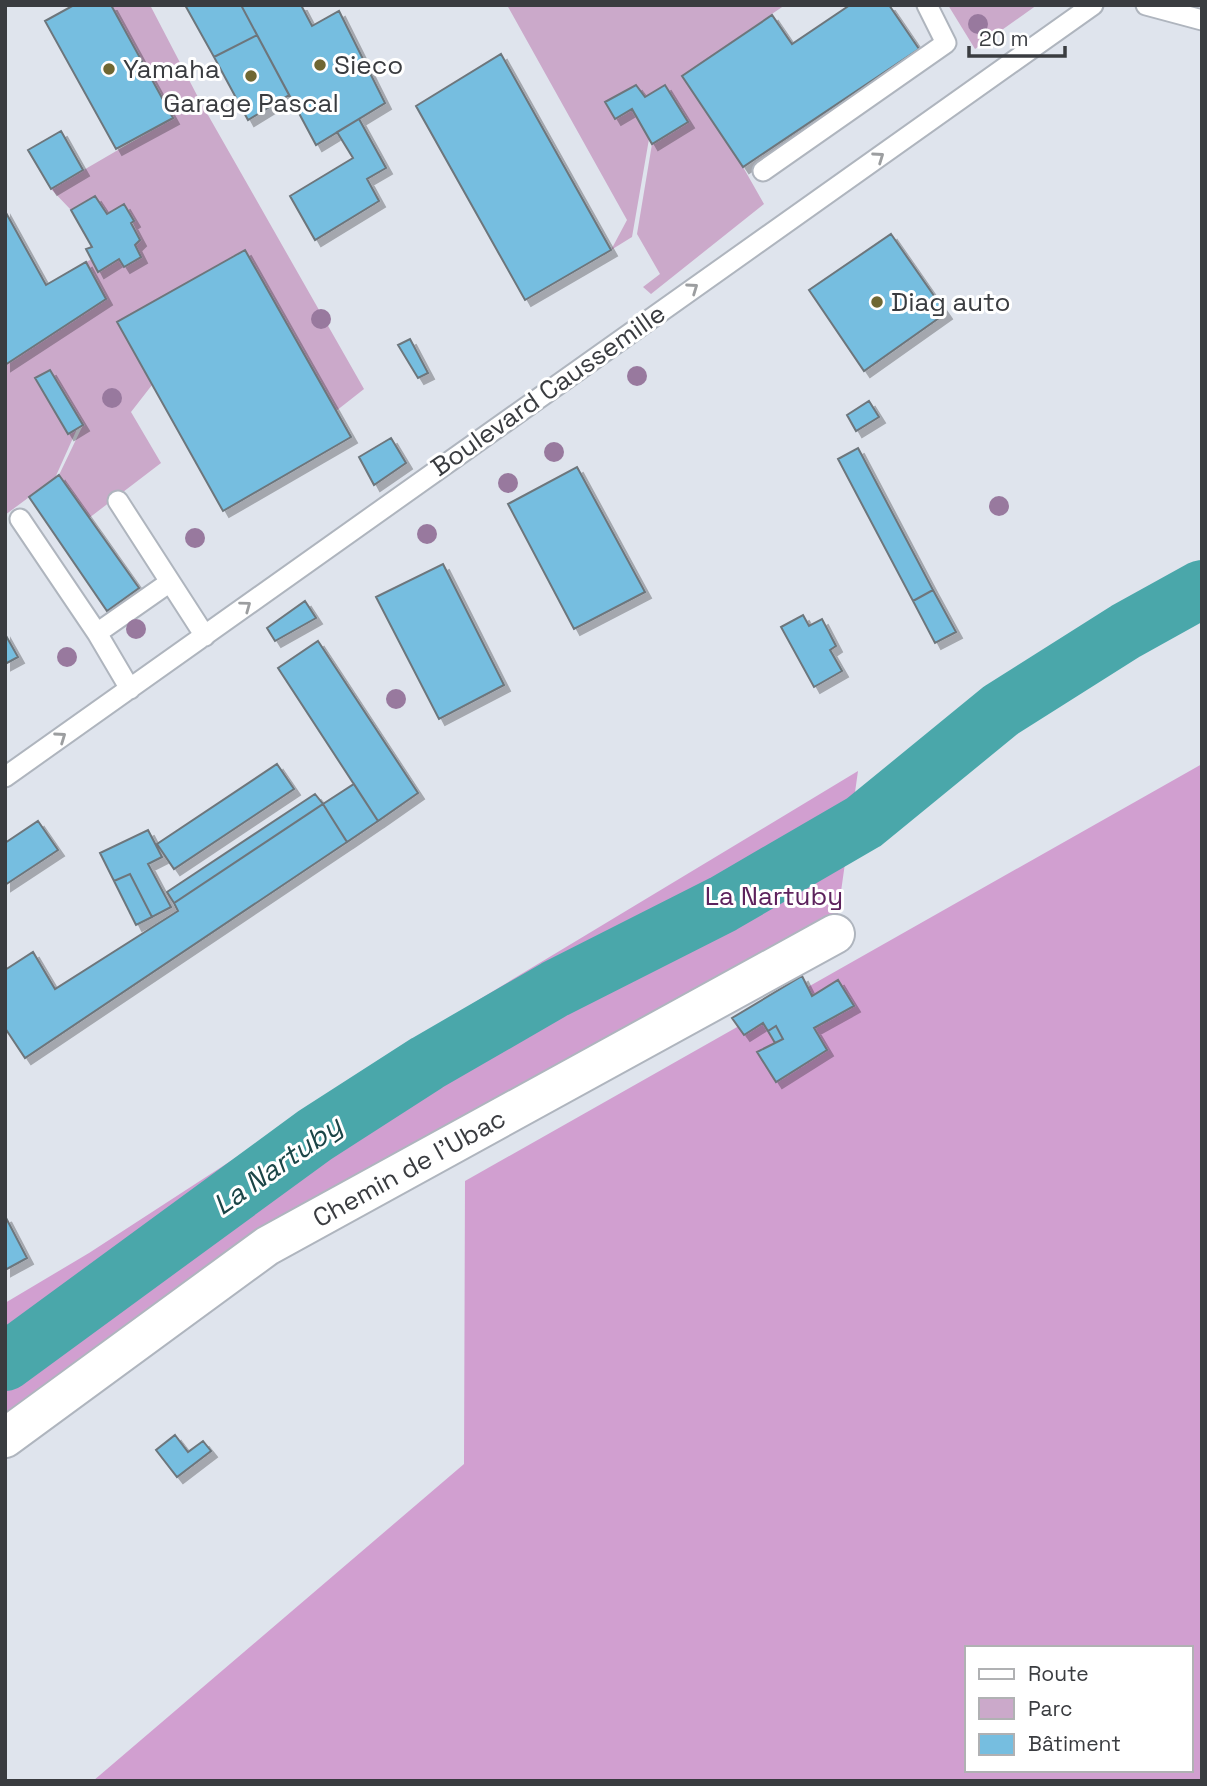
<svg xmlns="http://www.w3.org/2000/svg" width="1207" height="1786" viewBox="0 0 1207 1786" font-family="'Space Grotesk',sans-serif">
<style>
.green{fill:#cba9ca}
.forest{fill:#d19fd0;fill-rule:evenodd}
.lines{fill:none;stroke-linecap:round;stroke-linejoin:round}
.river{stroke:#4aa7aa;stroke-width:58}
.building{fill:#76bee0;stroke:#6d767c;stroke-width:2;filter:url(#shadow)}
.lane-casing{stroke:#afb5be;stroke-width:23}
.street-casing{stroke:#afb5be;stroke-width:42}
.lane{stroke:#fff;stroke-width:19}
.street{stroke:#fff;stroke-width:38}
.tree{fill:#98799e}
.oneway{stroke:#9c9ea0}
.poi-dot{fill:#6f6733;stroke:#fff;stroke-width:2.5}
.labels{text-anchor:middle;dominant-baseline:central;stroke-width:6;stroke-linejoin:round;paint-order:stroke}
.poi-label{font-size:26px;fill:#3a3c40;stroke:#fff;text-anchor:start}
.street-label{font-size:26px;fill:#3a3c40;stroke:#fff}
.park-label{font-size:26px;fill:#5d225d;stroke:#fff}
.water-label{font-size:28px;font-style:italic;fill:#1b4547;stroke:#fff}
</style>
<defs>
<filter id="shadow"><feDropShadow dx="6" dy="6" stdDeviation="0" flood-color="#0004"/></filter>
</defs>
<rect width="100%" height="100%" fill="#dfe4ed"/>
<path class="green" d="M111,5H150L200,101L364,389L336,411L244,250L117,322L152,385L131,412L161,463L89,518L59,475L83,425L50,370L35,379L68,434L77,429L55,478L5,515V365L106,299L86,262L92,259L99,272L119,259L124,267L141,257L135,245L140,240L125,204L107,214L95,196L71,210L51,189L173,118Z
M507,5H785L682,76L743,167L764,204L651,294L643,287L660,274L637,234L652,144L688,121L665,85L645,97L636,85L606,102L632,109L649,139L632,237L611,250L627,220Z
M948,5H1037L975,49Z"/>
<path class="forest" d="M1202,764V1781H93L464,1464L465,1181ZM967,1648H1191V1770H967Z
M858,771L835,934L279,1239L5,1425V1303L89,1253L480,999Z"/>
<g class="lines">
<path class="river" d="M5,1362L315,1135L427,1063L555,989L723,904L864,822L1001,710L1126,631L1202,589"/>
</g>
<path class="building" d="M74,5H111L173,118L116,149L45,21Z
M185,5H241L257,35L214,57Z
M241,5H301L312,26L339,11L385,103L316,145Z
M850,5H889L919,49L743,167L682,76L772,15L792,44Z
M257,35L289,95L248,120L214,57Z
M501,54L611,250L525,300L416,106Z
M636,85L645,97L665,85L688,122L652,144L632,109L615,119L605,102Z
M359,119L386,168L367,179L379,201L315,240L290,196L353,158L337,132Z
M61,131L83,170L51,189L28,150Z
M95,196L107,214L124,204L134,221L131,223L140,240L135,245L141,257L124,267L119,259L98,272L86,249L92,247L71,210Z
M5,211L46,285L86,262L106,299L5,365Z
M891,234L946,313L864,371L809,290Z
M245,250L351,437L223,511L117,322Z
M410,339L428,373L418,378L398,345Z
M50,370L83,425L68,434L35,378Z
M869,401L879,417L856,431L847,415Z
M391,438L406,463L374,485L359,457Z
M858,448L933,590L913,601L838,459Z
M577,467L645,592L574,629L508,504Z
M59,475L139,588L107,611L29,497Z
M443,564L504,685L439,719L376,597Z
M933,590L956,632L935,643L913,601Z
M305,601L316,618L275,641L267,628Z
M803,615L809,626L822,619L836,646L830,650L842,671L814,687L781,627Z
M5,634L18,657L5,664Z
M318,641L418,793L378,821L278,668Z
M277,764L294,789L174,869L157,844Z
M354,784L378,821L347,842L323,804Z
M315,794L323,804L174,903L167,892Z
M323,804L347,842L25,1058L5,1028V970L33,952L55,989L178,911L174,903Z
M38,821L58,850L5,885V843Z
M148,830L162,857L148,864L171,907L152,917L130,874L114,881L100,853Z
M130,874L152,917L136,925L114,881Z
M802,976L812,996L838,980L854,1006L814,1028L827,1050L776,1082L757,1052L783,1039L776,1026L768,1031L763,1023L744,1035L732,1018Z
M776,1026L783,1039L775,1043L768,1031Z
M5,1216L27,1258L5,1270Z
M175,1435L188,1452L203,1441L211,1451L177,1477L156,1450Z"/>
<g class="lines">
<g class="lane-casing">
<path id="lane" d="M1146,5L1202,20
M763,171L946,43L927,5
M118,501L205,636
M20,519L97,633
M130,689L97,633L170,582
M5,777L1093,5"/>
</g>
<g class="street-casing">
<path id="street" d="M5,1438L267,1246L835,934"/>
</g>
<use href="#lane" class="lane"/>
<use href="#street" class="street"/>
</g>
<g class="tree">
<circle cx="978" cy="24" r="10"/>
<circle cx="321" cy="319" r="10"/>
<circle cx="637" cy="376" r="10"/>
<circle cx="112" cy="398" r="10"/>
<circle cx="554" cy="452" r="10"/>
<circle cx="508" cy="483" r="10"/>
<circle cx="999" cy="506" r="10"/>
<circle cx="427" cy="534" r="10"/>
<circle cx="195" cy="538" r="10"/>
<circle cx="136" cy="629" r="10"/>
<circle cx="67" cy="657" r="10"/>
<circle cx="396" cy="699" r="10"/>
</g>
<defs><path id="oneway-chevron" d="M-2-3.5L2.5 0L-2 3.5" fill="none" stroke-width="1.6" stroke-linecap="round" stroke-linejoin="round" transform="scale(1.75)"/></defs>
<g class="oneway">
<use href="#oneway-chevron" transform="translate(879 157) rotate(-35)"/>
<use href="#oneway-chevron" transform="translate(693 288) rotate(-35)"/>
<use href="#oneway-chevron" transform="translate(246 606) rotate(-36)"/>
<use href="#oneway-chevron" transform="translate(61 737) rotate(-35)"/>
</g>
<g class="poi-dot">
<circle cx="320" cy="65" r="7"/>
<circle cx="109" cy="69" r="7"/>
<circle cx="251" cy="76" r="7"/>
<circle cx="877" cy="302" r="7"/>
</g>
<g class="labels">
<g class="poi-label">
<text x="334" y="65">Sieco</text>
<text x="123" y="69">Yamaha</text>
<text x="251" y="103" text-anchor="middle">Garage Pascal</text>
<text x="891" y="302">Diag auto</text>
</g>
<g class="street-label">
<text transform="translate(548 390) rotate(-35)">Boulevard Caussemille</text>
<text transform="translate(409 1168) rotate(-29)">Chemin de l'Ubac</text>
</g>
<g class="park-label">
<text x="774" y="896">La Nartuby</text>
</g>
<g class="water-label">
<text transform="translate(277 1165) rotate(-35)">La Nartuby</text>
</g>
</g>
<rect width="1207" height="1786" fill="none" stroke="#3a3c40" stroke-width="14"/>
<rect x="965" y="1646" width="228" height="126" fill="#ffffff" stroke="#b0b1b3" stroke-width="2"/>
<rect x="979" y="1669" width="35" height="10" fill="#ffffff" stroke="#b0b1b3" stroke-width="2"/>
<text x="1028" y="1681" font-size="21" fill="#3a3c40">Route</text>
<rect x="979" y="1698" width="35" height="21" fill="#cba9ca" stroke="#b0b1b3" stroke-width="2"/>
<text x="1028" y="1716" font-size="21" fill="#3a3c40">Parc</text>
<rect x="979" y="1734" width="35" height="21" fill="#76bee0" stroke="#b0b1b3" stroke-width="2"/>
<text x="1028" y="1751" font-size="21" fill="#3a3c40">Bâtiment</text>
<path d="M969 46v10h96v-10" fill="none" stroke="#3a3c40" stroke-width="3.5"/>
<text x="979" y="46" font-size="21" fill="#3a3c40" stroke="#ffffff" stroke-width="5" paint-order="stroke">20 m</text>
</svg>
